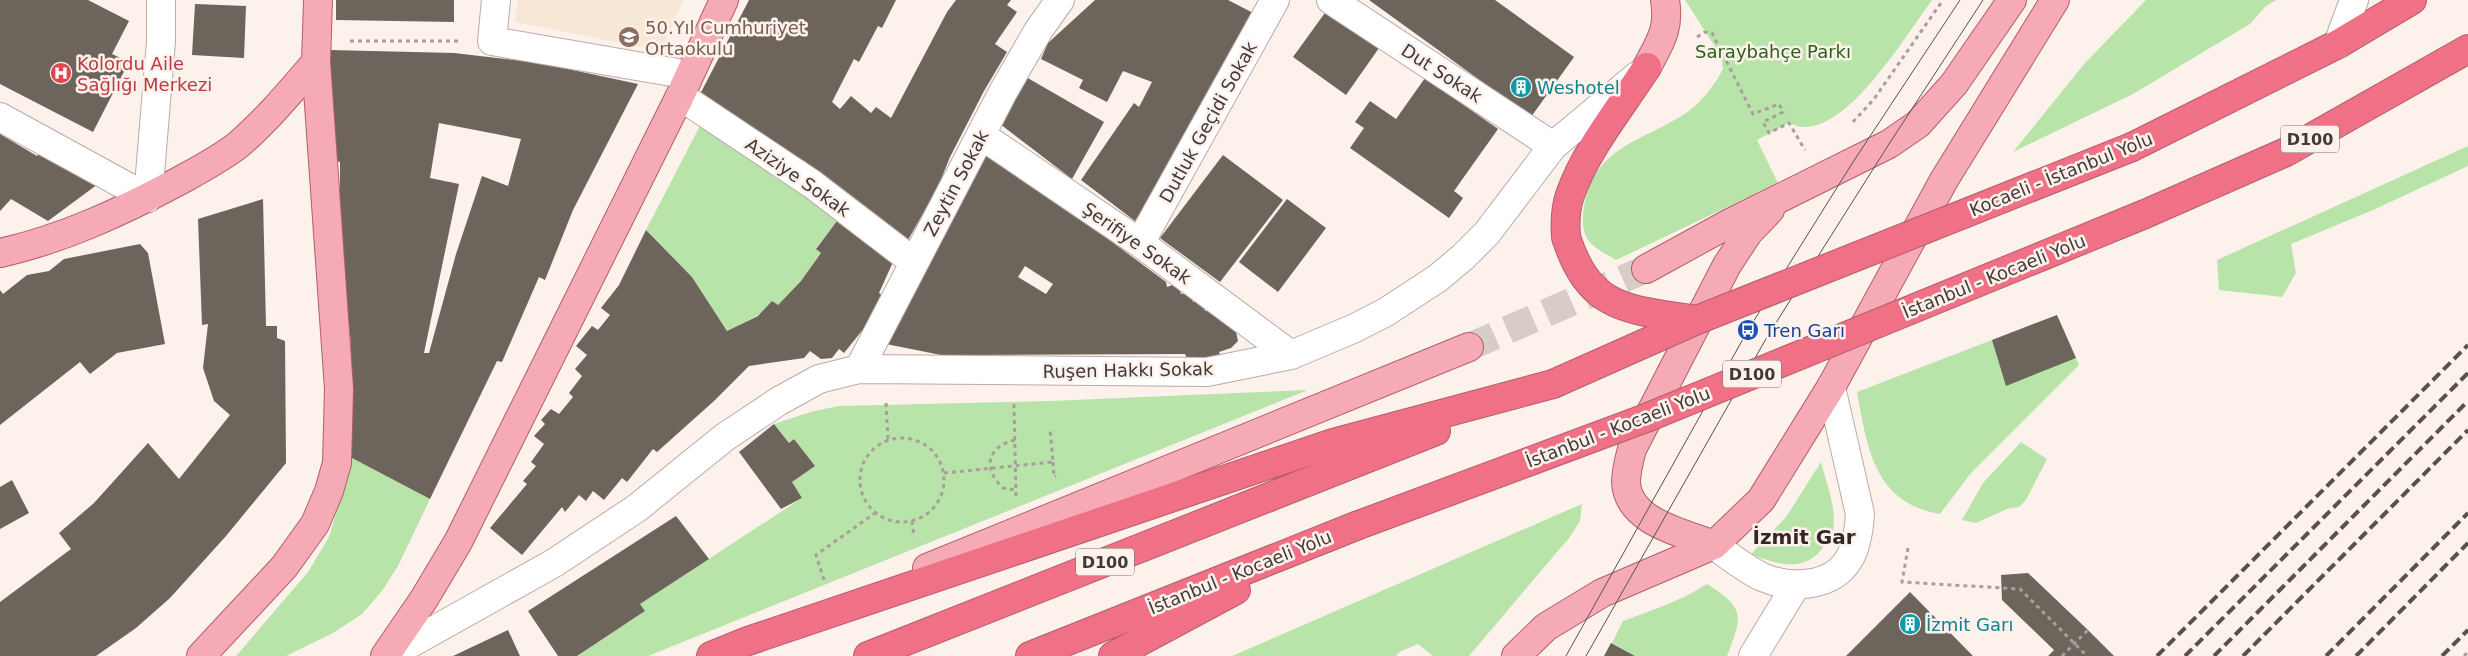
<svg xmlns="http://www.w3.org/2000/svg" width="2468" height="656" viewBox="0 0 2468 656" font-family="'DejaVu Sans',sans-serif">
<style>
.education{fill:#f6e8d4}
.green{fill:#b8e4aa}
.building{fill:#6d655b;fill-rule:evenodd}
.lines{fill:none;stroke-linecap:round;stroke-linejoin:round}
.major-tunnel{stroke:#d7ccc8;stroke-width:28;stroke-dasharray:28 14;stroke-linecap:butt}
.minor-casing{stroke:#baaba6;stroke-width:30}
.major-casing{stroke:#b25e6b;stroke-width:30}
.highway-casing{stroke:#b25e6b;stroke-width:30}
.path{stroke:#a89f9b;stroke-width:3;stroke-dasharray:4 4;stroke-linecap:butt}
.minor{stroke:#fff;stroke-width:28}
.major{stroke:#f6aab6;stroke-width:28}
.highway{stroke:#f07186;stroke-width:28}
.tram{stroke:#58514f;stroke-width:1}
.rail{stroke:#58514f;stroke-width:4;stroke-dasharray:10 5;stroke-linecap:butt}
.highway-bridge-casing{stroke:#b25e6b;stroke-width:30;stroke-linecap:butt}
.highway-bridge{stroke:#f07186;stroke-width:28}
.labels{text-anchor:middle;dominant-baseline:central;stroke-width:5;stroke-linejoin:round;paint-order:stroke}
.shield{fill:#fdf1ec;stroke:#79716e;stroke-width:1}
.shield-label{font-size:16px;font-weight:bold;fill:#403a38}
.education-label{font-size:18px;fill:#785e54;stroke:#fdf1ec;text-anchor:start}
.park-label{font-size:18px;fill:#2b5f16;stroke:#fdf1ec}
.health-label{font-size:18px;fill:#be3a42;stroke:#fdf1ec;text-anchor:start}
.street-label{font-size:18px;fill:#403a38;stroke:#fdf1ec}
.culture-label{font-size:18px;fill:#0d838f;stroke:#fdf1ec;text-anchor:start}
.transit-label{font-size:18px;fill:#164399;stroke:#fdf1ec;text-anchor:start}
.quarter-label{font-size:20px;font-weight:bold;fill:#322723;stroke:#fdf1ec}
</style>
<rect width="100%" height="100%" fill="#fdf1ec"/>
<path class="education" d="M518,0H683L662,51L515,22Z"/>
<path class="green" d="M1685,0H1932C1906,35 1851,128 1804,127C1799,127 1794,125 1789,123L1757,140L1778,183L1616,260C1591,245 1579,241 1584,207C1595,145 1642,142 1686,113C1700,104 1716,83 1723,69L1721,56Z
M2146,0H2276L2265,7L2250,24L2133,94L2013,152L2085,63Z
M703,120L837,221L816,248L821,253L801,281L778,305L727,331L692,277L646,230Z
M2468,146V166L2373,210L2291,244L2296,273L2282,297L2219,290L2217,260Z
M2057,315L2079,365L1971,473L1940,514C1874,503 1867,447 1857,392Z
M1308,390L648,656H577L645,611L640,604L802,498L792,482L814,466L794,439L789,443L774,424L814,411L839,406L1050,401Z
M2021,442L2047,459L2026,500L2019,507L2007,509L1976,523L1962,520L1983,483Z
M352,458L430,499L398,566L382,591L362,614L333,633L286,656H236L308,572L329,537Z
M1821,462C1826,482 1837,509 1833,530C1831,537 1826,544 1821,550C1802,573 1775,564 1751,554L1786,517Z
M1582,504L1580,521L1569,538L1469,656H1433L1418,644L1399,652L1396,656H1232Z
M1707,584C1745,608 1743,615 1727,656H1635L1612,643L1623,621C1652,610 1681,601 1707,584Z"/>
<path class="building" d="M0,0H88L129,21L112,54L129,62L93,132L0,84Z
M336,0H454V22L336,20Z
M749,0H896L882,28L878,26L859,62L854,59L832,102L840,109L851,96L871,113L876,107L891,118L947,12L956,0H1011L1007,5L1017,12L995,44L1007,52L984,91L950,157L938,187L908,240L803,160L802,162L698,98Z
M1095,0H1228L1259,16L1188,142L1135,221L1081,180L1134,103L1139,107L1152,82L1123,71L1107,102L1079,88L1083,80L1041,59L1048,43Z
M1369,0H1495L1574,57L1531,117Z
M195,4L246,6L244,58L192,55Z
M1327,10L1379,48L1346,95L1293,57Z
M330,50L454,53L540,63L638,84L573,210L545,280L539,277L502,362L497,361L430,499L352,458L351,344L340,238V162L333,160L329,143L332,81L326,79ZM439,123L521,139L508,186L482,176L456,254L429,353H424L459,184L430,178Z
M1026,77L1104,122L1072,179L1000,124Z
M1425,78L1498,129L1454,191L1463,198L1449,218L1350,148L1364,128L1355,122L1370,101L1396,119Z
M0,134L37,156L41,150L98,184L48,221L11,199L0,211Z
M987,154L1089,223L1088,224L1166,282L1167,287L1178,283L1181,294L1190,292L1193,302L1201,299L1205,311L1215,309L1218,319L1228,316L1235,327L1238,341L1231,348L1219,352L1221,357L1188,361L1185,354L941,355L886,344ZM1025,266L1053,284L1046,294L1018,277Z
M1223,155L1283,200L1220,282L1160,238Z
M263,199L266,326H277V338L285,341L286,463L226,536L170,598L136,628L96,656H0V602L71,549L59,533L94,503L148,443L179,479L230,415L214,401L203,368L208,324L202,325L198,219Z
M1287,199L1326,228L1278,292L1239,262Z
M837,221L893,262L879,293L883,296L865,327L844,353L839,349L832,358L821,359L810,351L804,358L749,366L714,401L657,452L653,449L627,482L622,478L604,500L593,491L586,501L579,495L565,512L562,507L522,555L490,528L527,484L523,481L536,466L531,462L544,444L534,436L545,424L541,420L551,409L559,414L573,397L569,393L582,376L575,369L587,355L576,346L592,326L598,330L610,315L601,308L619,285L646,230L692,277L727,331L758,316L772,301L778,305L801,281L821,253L816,249Z
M140,244L148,253L165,344L117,353L90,374L80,362L0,425V290L3,294L27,275L49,271L64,259Z
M2057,315L2076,358L2006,386L1992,340Z
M774,424L789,443L794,439L815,466L792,482L802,498L781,509L739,452Z
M12,480L29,513L0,529V487Z
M676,516L709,559L640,604L645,611L577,656H558L528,611Z
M2028,573L2088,630L2114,656H2048L2054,650L2002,600L2001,575Z
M1910,592L1973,656H1846Z
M508,630L520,656H453Z
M1611,643L1635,656H1604Z"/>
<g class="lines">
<path class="major-tunnel" d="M1469,347L1646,269"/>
<g class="minor-casing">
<path id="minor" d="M496,0L492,41L689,75
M1331,0L1553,146
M2338,44L2354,0
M680,96L812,184L914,262
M0,117L148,198L161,41V0
M981,135L1140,243L1291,355
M1140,243L1275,0
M859,369L1003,92L1038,31L1060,0
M1714,545C1729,556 1745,569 1762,577C1790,589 1832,588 1849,559C1857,546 1859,529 1860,514L1831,387
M388,656L554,563L637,508L725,437L779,401L819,379L859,369L1207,372L1291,355L1355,328L1386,312L1438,278L1463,257L1487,233L1553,146L1637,76
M1753,656L1796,585"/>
</g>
<g class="major-casing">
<path id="major" d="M1647,67C1660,42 1670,29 1665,0
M0,253C63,239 123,211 179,181C199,170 220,159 238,145C267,120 291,91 316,62
M1646,269L1730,223L1889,144L1918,124L1954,84L2012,0
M1714,545C1684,533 1629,523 1626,483C1626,471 1629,460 1632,449L1727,265L1748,233L1770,210
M927,568L1469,347
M201,656L284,567L315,524L329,491L337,463L339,389L316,62L318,0
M385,656L424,599L458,542L680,96L724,0
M1516,656L1546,627L1602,593L1714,545L1761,500L1831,387L1944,180L2055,0"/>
</g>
<g class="highway-casing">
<path id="highway" d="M2132,147L2338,44L2412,0
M2145,214L2286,152L2468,49
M1566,237C1565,223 1565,209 1570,195C1585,151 1622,106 1647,67
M711,656L748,641L1333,443L1553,384
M868,656L1436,431
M1030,656L1356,526
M1113,656L1236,590"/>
</g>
<path class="path" d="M1697,37L1705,32L1712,33L1753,114L1779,104L1783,112L1763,122L1769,133L1789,123L1805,150
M350,41H459
M1853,122L1874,99L1943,0
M886,403L888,440
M1014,404L1016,496
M860 480a42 42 0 1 1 84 0a42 42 0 1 1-84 0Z
M1015,440C986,447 983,469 1003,488L1016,490
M1053,462L1054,477L1056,476
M944,473L1053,462L1050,428
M912,521L914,537
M1908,548L1902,582L2020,589L2087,656
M824,580L816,555L875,513
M2062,656L2088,630
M2464,656L2468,652"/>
<use href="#minor" class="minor"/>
<use href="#major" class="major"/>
<use href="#highway" class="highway"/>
<path class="tram" d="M1566,656L1748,330L1853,162L1960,0
M1586,656L1767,337L1889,144L1983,0"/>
<path class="rail" d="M2157,656L2468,345
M2185,656L2468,373
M2214,656L2468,401
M2243,656L2468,430
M2326,656L2468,513
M2356,656L2468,543
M2442,656L2468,630"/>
<g class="highway-bridge-casing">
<path id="highway-bridge" d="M1566,237C1590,312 1629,309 1697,320
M1553,384L1697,320L2132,147
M1356,526L1646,418L2145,214"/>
</g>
<use href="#highway-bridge" class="highway-bridge"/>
</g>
<defs>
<g id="school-disc" transform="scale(1.125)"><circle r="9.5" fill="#8d6e63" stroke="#fdf1ec"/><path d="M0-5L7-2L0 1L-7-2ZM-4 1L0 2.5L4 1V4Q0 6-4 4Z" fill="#fff"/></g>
<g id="hospital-disc" transform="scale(1.125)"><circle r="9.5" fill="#e0444e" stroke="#fdf1ec"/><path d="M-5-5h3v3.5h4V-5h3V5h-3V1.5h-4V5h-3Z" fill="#fff"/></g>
<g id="building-disc" transform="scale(1.125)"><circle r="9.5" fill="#0f9aa8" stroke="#fdf1ec"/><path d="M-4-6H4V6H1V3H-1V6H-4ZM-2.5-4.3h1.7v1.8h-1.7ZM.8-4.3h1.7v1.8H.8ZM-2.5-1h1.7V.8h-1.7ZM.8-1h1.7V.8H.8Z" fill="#fff"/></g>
<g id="bus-disc" transform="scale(1.125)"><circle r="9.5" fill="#1a4fb4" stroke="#fdf1ec"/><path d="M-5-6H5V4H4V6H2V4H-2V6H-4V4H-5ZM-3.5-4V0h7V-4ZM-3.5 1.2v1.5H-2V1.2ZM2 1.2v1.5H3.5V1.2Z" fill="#fff"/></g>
</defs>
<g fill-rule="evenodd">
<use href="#school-disc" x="629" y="37"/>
<use href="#hospital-disc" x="61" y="73"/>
<use href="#building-disc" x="1521" y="87"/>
<use href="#bus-disc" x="1748" y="330"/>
<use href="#building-disc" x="1910" y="624"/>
</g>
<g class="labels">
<g class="shield">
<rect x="2281" y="125.5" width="58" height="27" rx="4"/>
<rect x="1723" y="360.5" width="58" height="27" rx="4"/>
<rect x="1076" y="548.5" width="58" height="27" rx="4"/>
</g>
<g class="shield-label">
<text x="2310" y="139">D100</text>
<text x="1752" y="374">D100</text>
<text x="1105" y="562">D100</text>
</g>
<g class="education-label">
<text x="645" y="27">50.Yıl Cumhuriyet<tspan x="645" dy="21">Ortaokulu</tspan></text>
</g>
<g class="park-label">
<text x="1773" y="51">Saraybahçe Parkı</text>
</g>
<g class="health-label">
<text x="77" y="63">Kolordu Aile<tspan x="77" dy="21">Sağlığı Merkezi</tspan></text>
</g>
<g class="street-label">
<text transform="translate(1442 73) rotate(33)">Dut Sokak</text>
<text transform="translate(1208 122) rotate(-61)">Dutluk Geçidi Sokak</text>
<text transform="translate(2061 174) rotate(-22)">Kocaeli - İstanbul Yolu</text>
<text transform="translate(798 177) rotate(35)">Aziziye Sokak</text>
<text transform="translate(956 183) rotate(-62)">Zeytin Sokak</text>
<text transform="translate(1137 243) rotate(35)">Şerifiye Sokak</text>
<text transform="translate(1994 276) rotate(-22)">İstanbul - Kocaeli Yolu</text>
<text transform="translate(1128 370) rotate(-1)">Ruşen Hakkı Sokak</text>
<text transform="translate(1618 427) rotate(-21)">İstanbul - Kocaeli Yolu</text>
<text transform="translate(1240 572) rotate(-22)">İstanbul - Kocaeli Yolu</text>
</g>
<g class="culture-label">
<text x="1537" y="87">Weshotel</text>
<text x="1926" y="624">İzmit Garı</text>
</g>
<g class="transit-label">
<text x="1764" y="330">Tren Garı</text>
</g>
<g class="quarter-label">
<text x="1804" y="537">İzmit Gar</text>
</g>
</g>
</svg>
